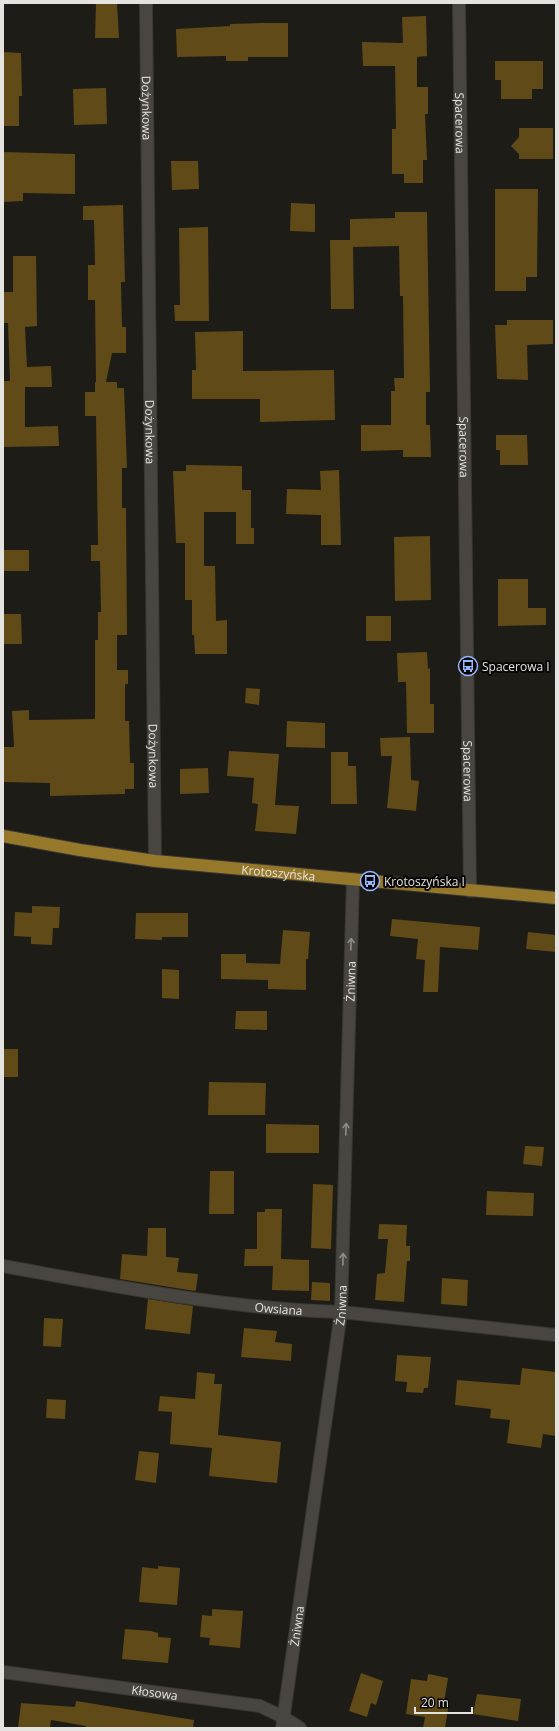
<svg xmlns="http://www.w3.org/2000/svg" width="559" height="1731" viewBox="0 0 559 1731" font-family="'Open Sans',sans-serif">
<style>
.building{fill:#604a17}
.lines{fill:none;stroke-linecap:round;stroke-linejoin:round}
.street-casing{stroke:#393734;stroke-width:14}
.primary-casing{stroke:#393734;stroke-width:14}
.street{stroke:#494641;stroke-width:12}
.primary{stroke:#96782b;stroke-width:12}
.oneway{stroke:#8f8d89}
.labels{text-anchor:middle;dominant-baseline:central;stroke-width:4;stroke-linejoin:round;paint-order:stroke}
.street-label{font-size:12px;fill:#e5e3e0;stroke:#070605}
.poi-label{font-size:12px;fill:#e5e3e0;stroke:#070605;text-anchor:start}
</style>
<rect width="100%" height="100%" fill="#1e1c17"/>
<path class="building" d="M96,3H117L119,38H95Z
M426,16L427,56L417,57V87H428V114H425L427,160H423V183H404V174H392V129H396L395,66H363L362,42L403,43L402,17Z
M260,23H288V57H248V61H226V56L177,57L176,29L230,26V24Z
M3,52L21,53L22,96H19V126H4Z
M495,61H543V89H532V99H501V80H495Z
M106,88L107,124L74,125L73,89Z
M519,128H553V159H519V154L511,146L519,137Z
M3,152L75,154V194L23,193V201L3,202Z
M171,161H198L199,189L172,190Z
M495,189H538L537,277H526V291H495Z
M291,203L315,204V232L290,231Z
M123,205L125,282H121L122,327H126V353H112L106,382H117V388H124L127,468H122V508H126L127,635H117V670H128V684H125V721H129L130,763H134V789H125V794L50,796V783L3,782V747H14L12,711L29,710V720L95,719V640H98V612H101L100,561H91V545H98L96,416H85V392H95V382H96L95,300H88V265H95L94,220H83V206Z
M395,212H427L430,392H426V425H430L431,457H403V450L361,451V425H391V391H395L394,378H404L403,296H400L399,246L353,247L354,309H331L330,240H350V219L395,218Z
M208,227L209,321H175L174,305H180L179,228Z
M13,256H36L37,326L25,327L27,367L51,366L52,387H25V427L58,426L59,446L3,447V381H10L8,323H3V292H13Z
M507,320H553V344L527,345L528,380L497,379L495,325H507Z
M243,331V371L334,370L335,420L260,422V399H192V370H196L195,332Z
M496,435H527L528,465H500V450H496Z
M186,465L242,466V490H251V528H254V544H236V512H204V566H215L216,621L227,620V654H195L194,635H192V600H185V543H176L173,471H186Z
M339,470L341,545H321V515L286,514L287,489L321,490L320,471Z
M430,536L431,600L395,601L394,537Z
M3,550H29V571H3Z
M498,579H528V608H546V625L498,626Z
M3,614H21L22,644H3Z
M366,616H391V641H366Z
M427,652L428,669L430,668V704H434V733H407L406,682H398L397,653Z
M246,688L260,689L259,705L245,703Z
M287,721L325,723V748L286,747Z
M410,737L411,780L419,781L416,811L387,808L392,756H381L380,738Z
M229,751L279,754L275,805L299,806L296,834L255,831L258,804L252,803L254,778L227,776Z
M331,752H348V766H356L357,804H331Z
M208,768L209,793L180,794V769Z
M32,906L60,907L59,928H53L52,945L31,944V937L14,936L15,912L32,913Z
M136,913H188V937H162V940L135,939Z
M392,919L480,927L478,950L440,947L438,992H423L425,960L416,959L418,939L390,936Z
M283,930L310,932L308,959H306V990L268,989V980L221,979V954H246V963L280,964Z
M528,932L556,935V952L526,949Z
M162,969L179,970V999L162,998Z
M236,1011H267V1030L235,1029Z
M3,1049H18V1077H3Z
M209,1082L266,1083L265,1115H208Z
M266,1124L319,1125V1153H266Z
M525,1146L544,1147L542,1166L523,1164Z
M210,1171H234V1214H209Z
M313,1184L333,1185L331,1249L311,1248Z
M487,1191L534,1193L533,1216L486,1215Z
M265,1209H282L281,1259L309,1260V1291L272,1290L273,1266H244L245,1249H257V1212H265Z
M379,1224L407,1225L406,1246H410V1261H407L404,1302L375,1300L377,1274L385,1273L388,1239H378Z
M148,1228H166V1257L179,1258L177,1272L198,1274L196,1290L195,1291L120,1279L122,1254L147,1256Z
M442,1278L468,1280L467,1306L441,1304Z
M312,1282L330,1283V1301L311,1300Z
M148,1299L193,1306L190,1334L145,1329Z
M44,1318L63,1319L61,1347L43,1346Z
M244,1328L277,1331L275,1342L292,1344L291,1361L241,1357Z
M397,1355L431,1357L428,1388H424L423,1393L406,1392L407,1382L395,1381Z
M522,1368L556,1372V1436L543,1434L541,1448L507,1443L510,1420L490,1418L491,1409L455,1405L457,1380L520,1385Z
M197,1372L215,1374L214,1384H222L218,1435L281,1442L277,1483L209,1476L212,1448L170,1444L172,1412L158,1411L160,1396L195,1399Z
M47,1399L66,1400L65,1419L46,1418Z
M139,1451L159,1453L156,1483L135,1480Z
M158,1566L180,1568L177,1605L139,1602L142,1567L158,1569Z
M212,1609L243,1611L240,1648L209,1645L210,1638L200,1637L202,1615L212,1616Z
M125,1629L151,1631L158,1633V1637L171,1638L168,1663L122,1659Z
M361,1673L383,1681L376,1705L371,1703L367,1717L349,1711Z
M428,1674L448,1678L444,1702L449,1703L445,1728H423L425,1717L406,1714L411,1679L427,1681Z
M477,1694L521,1699L518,1721L473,1714Z
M76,1701L194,1720L193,1728H86V1726L51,1720L50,1728H18L21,1703L75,1707Z"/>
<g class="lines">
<g class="street-casing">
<g id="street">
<path id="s1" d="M146,3L155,861"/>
<path id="s2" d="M459,3L470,891"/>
<path id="s3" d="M3,1266C115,1286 227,1309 341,1312L556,1335"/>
<path id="s4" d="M3,1672L260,1706L283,1717L300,1728"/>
<path id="s5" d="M282,1728L341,1312L353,879"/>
</g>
</g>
<g class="primary-casing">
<g id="primary">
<path id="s6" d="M3,836L80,850L155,861L556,898"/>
</g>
</g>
<use href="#street" class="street"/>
<use href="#primary" class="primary"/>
</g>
<defs><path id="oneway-shaft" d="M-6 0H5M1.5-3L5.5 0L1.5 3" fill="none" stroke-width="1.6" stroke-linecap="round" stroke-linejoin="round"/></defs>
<g class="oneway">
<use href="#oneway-shaft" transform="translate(351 944) rotate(-88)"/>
<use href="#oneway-shaft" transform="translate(346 1129) rotate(-88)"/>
<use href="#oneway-shaft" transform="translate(343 1259) rotate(-89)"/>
</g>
<defs>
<g id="bus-ring" transform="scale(1)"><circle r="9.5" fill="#070605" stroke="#94b7fd" stroke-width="1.5"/><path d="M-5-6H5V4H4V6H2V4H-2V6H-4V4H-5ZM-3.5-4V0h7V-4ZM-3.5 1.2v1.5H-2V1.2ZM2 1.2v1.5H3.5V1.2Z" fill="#94b7fd"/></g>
</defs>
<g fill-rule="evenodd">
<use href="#bus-ring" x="468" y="666"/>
<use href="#bus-ring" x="370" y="881"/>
</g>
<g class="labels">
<g class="street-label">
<text stroke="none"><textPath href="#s1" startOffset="105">Dożynkowa</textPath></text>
<text stroke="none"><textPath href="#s2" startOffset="120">Spacerowa</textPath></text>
<text stroke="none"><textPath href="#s1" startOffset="429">Dożynkowa</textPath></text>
<text stroke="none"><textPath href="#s2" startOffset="444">Spacerowa</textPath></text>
<text stroke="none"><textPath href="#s1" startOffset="753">Dożynkowa</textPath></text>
<text stroke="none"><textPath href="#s2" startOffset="768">Spacerowa</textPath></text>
<text stroke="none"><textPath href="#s6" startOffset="278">Krotoszyńska</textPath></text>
<text stroke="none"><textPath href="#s5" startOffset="751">Żniwna</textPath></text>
<text stroke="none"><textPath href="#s5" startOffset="427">Żniwna</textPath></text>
<text stroke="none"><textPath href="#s3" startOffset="279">Owsiana</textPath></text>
<text stroke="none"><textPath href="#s5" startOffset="103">Żniwna</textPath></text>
<text stroke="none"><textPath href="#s4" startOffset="153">Kłosowa</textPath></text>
</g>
<g class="poi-label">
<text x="482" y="666">Spacerowa I</text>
<text x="384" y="881">Krotoszyńska I</text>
</g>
</g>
<rect width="559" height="1731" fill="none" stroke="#e5e3e0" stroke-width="8"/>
<path d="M415 1707v6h57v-6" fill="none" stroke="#e5e3e0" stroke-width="2"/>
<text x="421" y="1707" font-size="12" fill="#e5e3e0" stroke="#070605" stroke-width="3" paint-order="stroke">20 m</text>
</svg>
